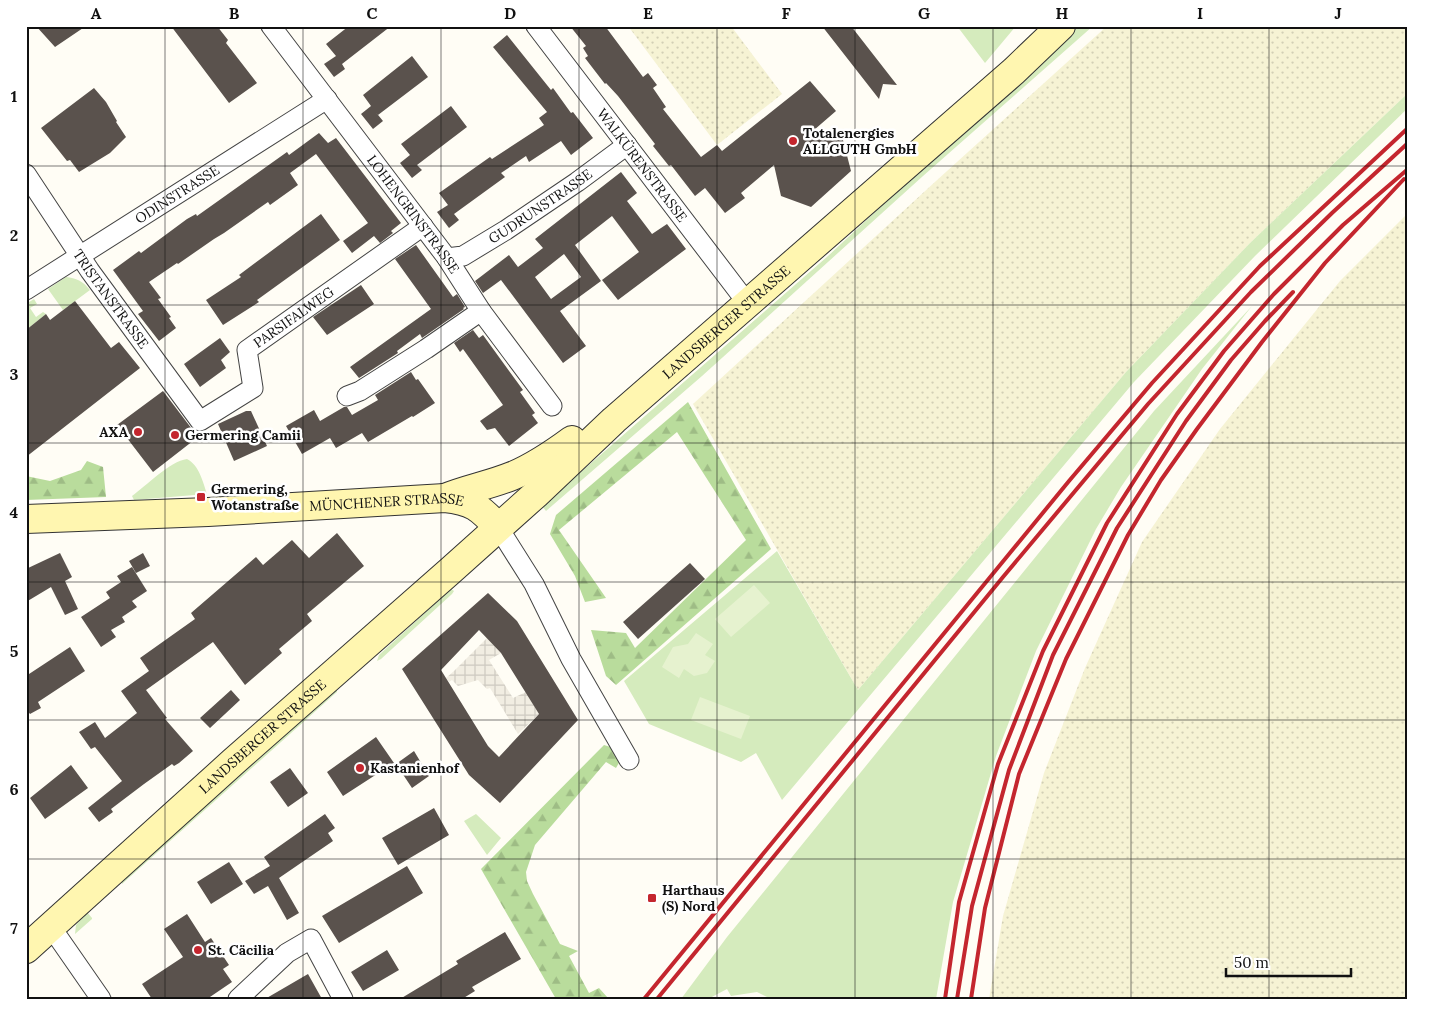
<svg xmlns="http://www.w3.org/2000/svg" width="1434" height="1025" viewBox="0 0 1434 1025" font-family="Lora,serif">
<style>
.farmland{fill:url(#farmland-dots)}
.grass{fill:#d5ebbd}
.forest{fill:url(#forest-firs)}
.pitch{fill:#e6f2cf}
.plaza{fill:url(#plaza-grid)}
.building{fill:#5a524d;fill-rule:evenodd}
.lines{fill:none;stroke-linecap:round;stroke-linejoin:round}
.street-casing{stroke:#444;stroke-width:21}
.secondary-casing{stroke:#333;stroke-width:30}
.street{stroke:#fff;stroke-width:19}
.secondary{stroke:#fff6b0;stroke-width:28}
.rail{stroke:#c4262e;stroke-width:4}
.grid{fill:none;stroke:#111;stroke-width:1;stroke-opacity:0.55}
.poi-dot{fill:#c4262e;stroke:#fff;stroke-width:2}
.labels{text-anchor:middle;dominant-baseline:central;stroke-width:5;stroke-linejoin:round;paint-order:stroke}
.poi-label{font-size:14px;font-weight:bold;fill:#111;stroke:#fff;text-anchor:start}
.street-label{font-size:14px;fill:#111;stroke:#fff}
.neatline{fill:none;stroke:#111;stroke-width:2}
.grid-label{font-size:16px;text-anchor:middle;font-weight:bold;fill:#111}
</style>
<defs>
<pattern id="farmland-dots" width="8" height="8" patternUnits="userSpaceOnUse" patternTransform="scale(1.25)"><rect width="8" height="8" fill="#f6f3d4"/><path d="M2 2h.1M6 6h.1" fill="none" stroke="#d2cfb5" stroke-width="1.8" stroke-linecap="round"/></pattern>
<pattern id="forest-firs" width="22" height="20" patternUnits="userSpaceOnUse" patternTransform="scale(1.25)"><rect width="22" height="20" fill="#b9dc9c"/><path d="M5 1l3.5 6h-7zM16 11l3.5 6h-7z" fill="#9ebc85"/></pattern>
<pattern id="plaza-grid" width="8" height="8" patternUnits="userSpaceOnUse" patternTransform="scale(1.25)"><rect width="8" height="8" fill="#f1ede2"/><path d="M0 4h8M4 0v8" fill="none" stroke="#cecac1"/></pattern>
</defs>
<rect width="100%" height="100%" fill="#fffdf5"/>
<path class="farmland" d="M628,26H731L782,94L717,145Z
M1107,26H1408V93L1250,243L1126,372L858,690L693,404L936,181Z
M1408,213V999H989L1003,916L1044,773L1085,668L1142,542L1220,429L1340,281Z"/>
<path class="grass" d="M957,26H1016L985,63Z
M1078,26H1093L923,176L702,376L546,511L542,506L828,256L951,141Z
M1408,93V108L1255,256L1134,382L782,800L756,753L741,762L649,724L624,681L777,551L858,690L1126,372L1250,243Z
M66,277C76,278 83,281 90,290L63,310L48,289Z
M34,299L37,304L30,308L36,317L43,312L46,314L26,330V304Z
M1252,306L1202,369L1121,487L1096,529L1036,651L996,756L953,902L936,999H771L757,992L731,996L727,989L708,999H681L727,937L1154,411Z
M187,459C199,465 203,482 207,494L134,500L132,496C146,486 170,461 187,459Z
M451,589L454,591L452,594L381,659L377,661L379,655Z
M337,688V692L122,884V881Z
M476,814L501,838L487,855L464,821Z
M87,912L92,918V919L75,934L76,925Z"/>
<path class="forest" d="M688,402L771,549L616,685L606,676L591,630L626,633L635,648L746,540L677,432L559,530L606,598L585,602L575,576L550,534L556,515Z
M87,461L103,467L106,497L26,500V476L50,481L81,470Z
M604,745L614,748L620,761L616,768L606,762L535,845L526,872L527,881L533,894L560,944L578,951L569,956L589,993L599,988L608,998L556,999L481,869Z"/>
<path class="pitch" d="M754,585L770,603L731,637L715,619Z
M696,633L713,644L705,655L715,661L707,673L694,676L684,669L679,678L662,667L673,647L688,644Z
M700,697L750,716L741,739L691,720Z"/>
<path class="plaza" d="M487,638L501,653L489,660L513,698L526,692L539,714L518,734L490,688L487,689L478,680L458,686L452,680L449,682L446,678L454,671Z"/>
<path class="building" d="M36,26H86L55,47Z
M171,26H217L228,40L226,43L257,83L229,103Z
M349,26H391L342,64L345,69L334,77L324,64L336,56L326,44Z
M570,26H605L643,77L648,73L657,85L653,88L666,107L663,109L701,157L717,145L722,151L810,81L836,111L814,130L843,140L851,171L811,207L781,196L774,165L741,193L745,198L725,213L705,188L695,196L671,165L669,166L653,146L655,144L618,96L606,83L605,84L585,58L588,56L583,48L586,46Z
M822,26H851L897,85L883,84L879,99Z
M507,35L551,90L553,88L571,113L573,112L593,138L571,155L561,141L529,162L526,156L501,173L505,177L454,214L459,220L449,228L437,212L448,205L439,193L490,157L492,159L544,125L539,118L547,112L493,47Z
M412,56L428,77L378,115L374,110L383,121L373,129L361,114L371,106L363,95Z
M94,88L106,102L117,121L116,122L126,137L110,153L79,172L70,160L67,161L41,128Z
M451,106L467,127L417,165L422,170L412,178L400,163L410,155L401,144Z
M319,133L328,143L336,138L401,223L391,231L393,233L380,243L374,236L352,253L343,241L368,223L316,154L290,173L298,185L270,205L268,202L224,233L214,239L178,264L177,263L149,282L161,298L158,299L171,317L169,318L176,328L159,341L138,314L143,311L113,270L139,251L141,253L187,219L196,214L197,216L287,152L289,155Z
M621,172L637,193L627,201L652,234L667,224L686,249L618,300L602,280L639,252L612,216L575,245L601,281L560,311L586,346L563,363L501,280L483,293L475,281L509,255L518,267L543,248L535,239ZM564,254L581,277L551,299L535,277Z
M321,214L340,240L257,300L259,302L223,325L206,300L241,277L239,275Z
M416,245L453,297L457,294L465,307L463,308L464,309L422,338L420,334L397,351L398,353L359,378L350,367L431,309L395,259Z
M361,285L374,304L327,335L313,317Z
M75,301L111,348L119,342L140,368L26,457V330L46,314L50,320Z
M473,330L479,338L483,335L523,390L520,392L535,413L532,415L538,423L509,446L495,428L487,430L480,421L503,405L463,349L460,352L454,343Z
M220,338L230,352L221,360L226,368L200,387L184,364Z
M411,372L416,380L418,379L435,403L413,417L412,416L368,442L362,433L336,448L330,438L302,454L286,426L314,410L320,421L344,407H347L352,415L378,400L375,395Z
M163,391L198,437L153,472L117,425Z
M246,411H251L267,446L234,461L218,424Z
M337,533L364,566L307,614L312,621L279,649L282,653L245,685L213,642L146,690L167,718L165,719L193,751L179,763L174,766L172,764L144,784L111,809L113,812L99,822L88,808L122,781L95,747L91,749L79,732L95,722L105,738L137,713L121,691L149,671L140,658L195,619L191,613L256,557L263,565L292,540L309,558Z
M60,553L72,577L65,581L78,609L65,615L51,587L26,602V569Z
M143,553L150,566L136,573L129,561Z
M690,563L705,579L638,639L623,622Z
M132,567L147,591L132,601L137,607L122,617L125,622L111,630L116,637L101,647L81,617L110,598L106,592L121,582L117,576Z
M488,593L517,621L578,720L500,803L469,775L402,669ZM479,630L501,653L539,714L499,757L488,746L441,670Z
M70,647L85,671L38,702L41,708L30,714L26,709V676Z
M231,690L240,700L210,728L200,718Z
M376,737L394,763L343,796L327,772Z
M414,751L429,776L412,788L396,764Z
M71,765L88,788L45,819L30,798Z
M290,768L308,793L288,807L270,782Z
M434,808L449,835L398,865L382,838Z
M325,814L335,828L328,833L333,841L279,878L299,913L287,920L268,886L254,894L245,881L270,866L264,857Z
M229,862L243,884L211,904L197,882Z
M407,866L423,893L339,943L322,916Z
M187,914L205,942L211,938L229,965L223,969L232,982L207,999H152L142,984L183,957L164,929Z
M505,932L521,959L472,987L475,991L462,999H400L458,964L456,961Z
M387,950L399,970L363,991L351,972Z
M308,974L322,999H265Z"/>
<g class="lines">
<g class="street-casing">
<g id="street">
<path id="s1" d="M271,26L447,258L481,311L552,406"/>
<path id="s2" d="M536,26L748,304"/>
<path id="s3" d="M26,174L90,271L200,421L253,388L247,350L423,226"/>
<path id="s4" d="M447,258L463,256L506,230L577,182L627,145"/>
<path id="s5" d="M26,290L327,99"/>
<path d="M347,396L360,391L426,349L481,311"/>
<path d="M498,527L534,584L571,659L629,760"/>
<path d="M51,927L101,999"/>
<path d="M238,999L287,953L311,939L343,999"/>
</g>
</g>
<g class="secondary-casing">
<g id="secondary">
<path d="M445,498C467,489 490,485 512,476C534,467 553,454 572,440"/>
<path id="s6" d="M26,519L208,512L445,498C473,501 480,508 498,527"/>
<path id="s7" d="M26,949L233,762L450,571L536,494L614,420L1014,71L1061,26"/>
</g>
</g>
<use href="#street" class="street"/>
<use href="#secondary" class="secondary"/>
<path class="rail" d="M644,999L1069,481L1152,383L1260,266L1408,128
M657,999L1003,577L1148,404L1251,292L1332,213L1408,143
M945,999L959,902L998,764L1043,651L1107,523L1177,414L1224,351L1274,294L1343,225L1408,169
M957,999L972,906L1009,770L1053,655L1117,528L1186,421L1231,360L1265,321L1293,292
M971,999L985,908L1019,774L1066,659L1128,535L1161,480L1197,429L1262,342L1325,263L1404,179"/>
</g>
<path class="grid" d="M165,26V999M303,26V999M441,26V999M579,26V999M717,26V999M855,26V999M993,26V999M1131,26V999M1269,26V999M26,166H1408M26,305H1408M26,443H1408M26,582H1408M26,720H1408M26,859H1408"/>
<g class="poi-dot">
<circle cx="793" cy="141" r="5"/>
<circle cx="138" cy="432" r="5"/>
<circle cx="175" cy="435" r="5"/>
<rect x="196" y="492" width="10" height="10" rx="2.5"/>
<circle cx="360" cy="768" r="5"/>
<rect x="647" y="893" width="10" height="10" rx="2.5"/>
<circle cx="198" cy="950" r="5"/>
</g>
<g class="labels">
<g class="poi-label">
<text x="803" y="133">Totalenergies<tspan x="803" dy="16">ALLGUTH GmbH</tspan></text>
<text x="128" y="432" text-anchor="end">AXA</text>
<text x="185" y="435">Germering Camii</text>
<text x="211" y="489">Germering,<tspan x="211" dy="16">Wotanstraße</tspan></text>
<text x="370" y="768">Kastanienhof</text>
<text x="662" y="890">Harthaus<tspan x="662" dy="16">(S) Nord</tspan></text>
<text x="208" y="950">St. Cäcilia</text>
</g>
<g class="street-label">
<text stroke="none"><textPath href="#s2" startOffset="175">WALKÜRENSTRASSE</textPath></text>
<text stroke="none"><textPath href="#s5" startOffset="179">ODINSTRASSE</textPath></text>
<text stroke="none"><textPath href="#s4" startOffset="108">GUDRUNSTRASSE</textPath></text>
<text stroke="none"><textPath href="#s1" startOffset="236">LOHENGRINSTRASSE</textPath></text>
<text stroke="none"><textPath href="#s3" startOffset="151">TRISTANSTRASSE</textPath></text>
<text stroke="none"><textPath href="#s3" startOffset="460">PARSIFALWEG</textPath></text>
<text stroke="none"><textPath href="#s7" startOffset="940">LANDSBERGER STRASSE</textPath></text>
<text stroke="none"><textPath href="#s6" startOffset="361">MÜNCHENER STRASSE</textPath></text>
<text stroke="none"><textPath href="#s7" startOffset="318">LANDSBERGER STRASSE</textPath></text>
</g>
</g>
<rect width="1434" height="1025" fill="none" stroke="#ffffff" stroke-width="55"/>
<path d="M1226 968v8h125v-8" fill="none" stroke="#111111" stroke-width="2.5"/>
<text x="1234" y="968" font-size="15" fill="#111111" stroke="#ffffff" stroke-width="4" paint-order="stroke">50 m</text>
<rect x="28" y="28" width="1378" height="970" class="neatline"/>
<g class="grid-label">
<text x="96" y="19">A</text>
<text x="234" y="19">B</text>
<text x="372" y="19">C</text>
<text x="510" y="19">D</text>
<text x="648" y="19">E</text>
<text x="786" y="19">F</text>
<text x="924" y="19">G</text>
<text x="1062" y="19">H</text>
<text x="1200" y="19">I</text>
<text x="1338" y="19">J</text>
<text x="14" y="102">1</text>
<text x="14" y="241">2</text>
<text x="14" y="380">3</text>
<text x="14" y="518">4</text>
<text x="14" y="657">5</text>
<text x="14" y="795">6</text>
<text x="14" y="934">7</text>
</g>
</svg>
